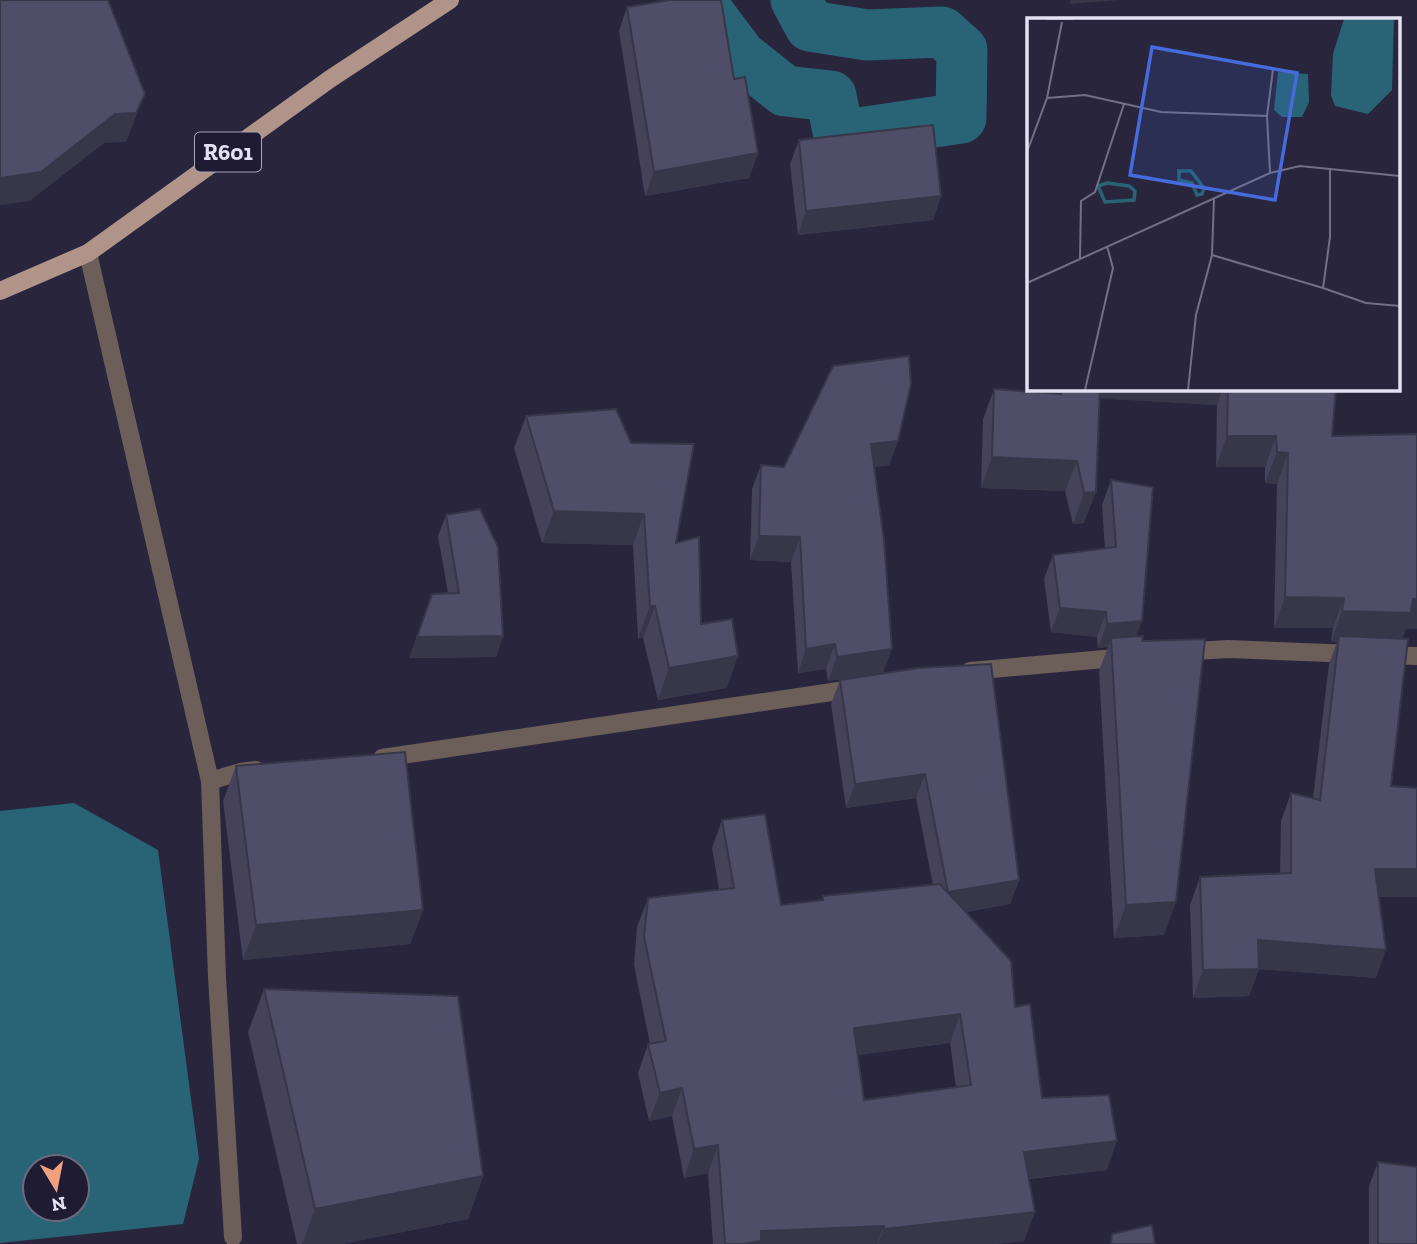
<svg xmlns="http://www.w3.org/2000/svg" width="1417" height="1244" viewBox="0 0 1417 1244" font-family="'Zilla Slab',serif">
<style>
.water{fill:#296376;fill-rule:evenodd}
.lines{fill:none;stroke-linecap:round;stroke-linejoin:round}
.canal{stroke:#296376;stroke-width:51}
.street{stroke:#6c5e59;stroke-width:18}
.primary{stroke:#b09389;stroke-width:18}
.wall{fill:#454259;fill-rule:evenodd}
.shaded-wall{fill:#383649}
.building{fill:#504d68;stroke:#383649;stroke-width:2;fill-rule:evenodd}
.labels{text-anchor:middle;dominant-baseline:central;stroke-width:5;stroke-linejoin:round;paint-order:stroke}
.shield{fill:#1f1b33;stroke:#a8a6b9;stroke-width:2}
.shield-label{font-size:23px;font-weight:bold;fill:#e3e1f2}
.inset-river{fill:none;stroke:#296376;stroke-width:3.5}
.inset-road{fill:none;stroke:#737085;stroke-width:2}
.view{fill:#456bdd;fill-opacity:0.15;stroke:#456bdd;stroke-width:3.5}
.inset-edge{fill:none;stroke:#e3e1f2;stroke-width:3.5}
</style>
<rect width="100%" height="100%" fill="#28253d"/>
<path class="water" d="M74,803L158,850L199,1159L183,1224L0,1243V811ZM35,1167H77V1209H35Z"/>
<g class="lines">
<path class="canal" d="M695,0L711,16L741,56L785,91L831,96L839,136L961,118L962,50L942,32L867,35L810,26L796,0"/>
<path class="street" d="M88,253L210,781L240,772L256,770
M1179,652L1228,649L1354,654
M1382,655L1417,656
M970,671L1127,657
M382,758L859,688
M210,781L217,977L233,1237"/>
<path class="primary" d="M0,291L88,253L330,79L450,0"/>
</g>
<path class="wall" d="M627,7L734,79L758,153L749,178L645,196L619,31Z
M799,140L941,196L933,220L798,235L790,164Z
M1041,388H1336L1332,436L1417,434V629H1406L1402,639L1391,786L1417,788V897H1379L1376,978L1259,969L1249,996L1193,998L1190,905L1200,877L1280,874L1281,821L1291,793L1313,798L1329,664L1337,642L1331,641L1333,628H1274L1277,484L1265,483V467H1216L1217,405L1100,398L1084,523L1073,524L1065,491L981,488L983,419L994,389L1042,393Z
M616,409L676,543L701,624L727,688L658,700L643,638H638L633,545L542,543L514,448L526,416Z
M898,441L889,465L874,467L883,673L828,681L826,669L798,673L791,562L750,560L752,489L761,465L784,467Z
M1111,480L1136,636L1142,641L1164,935L1114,938L1099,671L1108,647L1098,648L1097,637L1051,632L1044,579L1053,555L1105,549L1102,505Z
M446,515L503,636L496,657L409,658L432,594L448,593L438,536Z
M840,680L1019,880L1010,904L966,912L1015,1007L1042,1098L1107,1170L1029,1179L1024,1241L995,1244H713L708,1173L684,1178L672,1116L649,1121L638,1073L648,1044H650L634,965L637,927L648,898L719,889L712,848L722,820L781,905L822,900L823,896L933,885L916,798L846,808L831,704ZM950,1043L956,1087L864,1100L857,1055Z
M236,766L423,910L410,944L243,960L223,801Z
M264,989L483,1176L468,1219L342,1244H297L248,1032Z
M1378,1162L1417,1244H1369V1186Z"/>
<path class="shaded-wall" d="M1071,0H1120L1069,4Z
M145,94L126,142L104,143L30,201L0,205V178Z
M758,153L749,178L645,196L654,172Z
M941,196L933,220L798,235L806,211Z
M1093,388H1223L1217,405L1090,398Z
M1227,436H1276L1265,467H1216Z
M898,441L889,465L862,468L871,444Z
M1277,452L1288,453L1277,484L1265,483Z
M992,457L1077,461L1065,491L981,488Z
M1096,492L1084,523L1073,524L1084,493Z
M554,511L644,514L633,545L542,543Z
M759,536L800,537L791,562L750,560Z
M1285,597L1344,598L1333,628H1274Z
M1413,599H1417V629H1406L1400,644L1339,636L1337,642L1331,641L1342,611Z
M650,606H655L643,638H638Z
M1060,608L1106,612L1097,637L1051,632Z
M1142,621L1133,645L1111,638L1108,647L1098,648L1107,624Z
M503,636L496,657L409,658L417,637Z
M835,644L826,669L798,673L806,649Z
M892,649L883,673L828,681L837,657Z
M738,656L727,688L658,700L669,668Z
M925,774L916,798L846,808L855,784Z
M1375,869H1417V897H1365Z
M1019,880L1010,904L939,916L948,892Z
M1176,902L1164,935L1114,938L1126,905Z
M423,910L410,944L243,960L256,925Z
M1258,940L1386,950L1376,978L1259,969L1249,996L1193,998L1203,970Z
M960,1014L950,1043L843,1057L854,1028Z
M682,1088L672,1116L649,1121L660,1093Z
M1117,1141L1107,1170L1014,1180L1024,1152Z
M718,1145L708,1173L684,1178L694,1149Z
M483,1176L468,1219L342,1244H302L315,1209Z
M1035,1212L1024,1241L995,1244H878L884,1229Z
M884,1226L877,1244H743L761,1231Z"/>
<path class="building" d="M0,0H108L145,94L136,113L115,114L41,172L0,178Z
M670,0H721L734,79L745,77L758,153L654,172L627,7Z
M933,125L941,196L806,211L799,140Z
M909,356L911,384L898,441L871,444L884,540L892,649L837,657L835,644L806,649L800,537L759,536L761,465L784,467L833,366Z
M1059,388H1100L1096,492L1084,493L1077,461L992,457L994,389L1061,394Z
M1228,388H1336L1332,436L1417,434V599H1413L1411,613L1342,611L1344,598L1285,597L1288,453L1277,452L1276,436H1227Z
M616,409L631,443L694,444L676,543L699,537L701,624L732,619L738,656L669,668L655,606H650L644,514L554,511L526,416Z
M1111,480L1153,487L1142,621L1107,624L1106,612L1060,608L1053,555L1116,547Z
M480,509L498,547L503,636L417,637L432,594L459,593L446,515Z
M1143,636L1142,641L1205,639L1176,902L1126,905L1111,638Z
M1339,636L1408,639L1391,786L1417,788V869H1375L1386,950L1258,940L1259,969L1203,970L1200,877L1291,873V793L1320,800Z
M991,664L1019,880L948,892L925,774L855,784L840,680L918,668Z
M405,752L423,910L256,925L236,766Z
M765,814L781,905L823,900V896L940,884L1011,961L1015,1007L1030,1004L1042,1098L1109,1095L1117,1141L1024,1152L1035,1212L884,1229V1226L761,1231V1241L743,1244H725L718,1145L694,1149L682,1088L660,1093L648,1044L666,1041L644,937L648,898L734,888L722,820ZM960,1014L971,1085L864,1100L854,1028Z
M264,989L458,996L483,1176L315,1209Z
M1378,1162L1417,1167V1244H1378Z
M1152,1225L1155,1244H1111L1112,1234Z"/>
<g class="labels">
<rect class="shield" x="195" y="132.5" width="66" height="39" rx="5"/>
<g class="shield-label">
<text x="228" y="152">R601</text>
</g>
</g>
<g transform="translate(1027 18)">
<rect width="373" height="373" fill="#28253d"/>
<path d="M317,1H367L365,72L341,96L308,88L304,77L306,36ZM251,54L281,56L282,84L275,99H255L247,92Z" fill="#296376"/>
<path class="inset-river" d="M152,153H164L177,170L175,176L170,177L165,165L152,162ZM80,165L102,168L108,173L107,182L78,184L71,168Z"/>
<path class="inset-road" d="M20,1H46M20,80L58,77L134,94L240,98L243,155M240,98L246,51M0,134L20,80L35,4M303,150V219L296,270L339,285L373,288M185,237L296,270M53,240L54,183L68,174L97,86M0,265L243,155L273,148L373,158M58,372L86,250L80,228M161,372L169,297L185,237L187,180"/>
<path class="view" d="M125,29L270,55L248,182L103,157Z"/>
<rect width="373" height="373" class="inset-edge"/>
</g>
<g transform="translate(56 1188) rotate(170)"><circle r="33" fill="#1f1b33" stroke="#6d6a7f" stroke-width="2"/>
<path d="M0-5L12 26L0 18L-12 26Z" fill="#f2a17e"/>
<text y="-10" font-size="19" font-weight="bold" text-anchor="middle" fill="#e3e1f2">N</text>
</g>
</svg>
